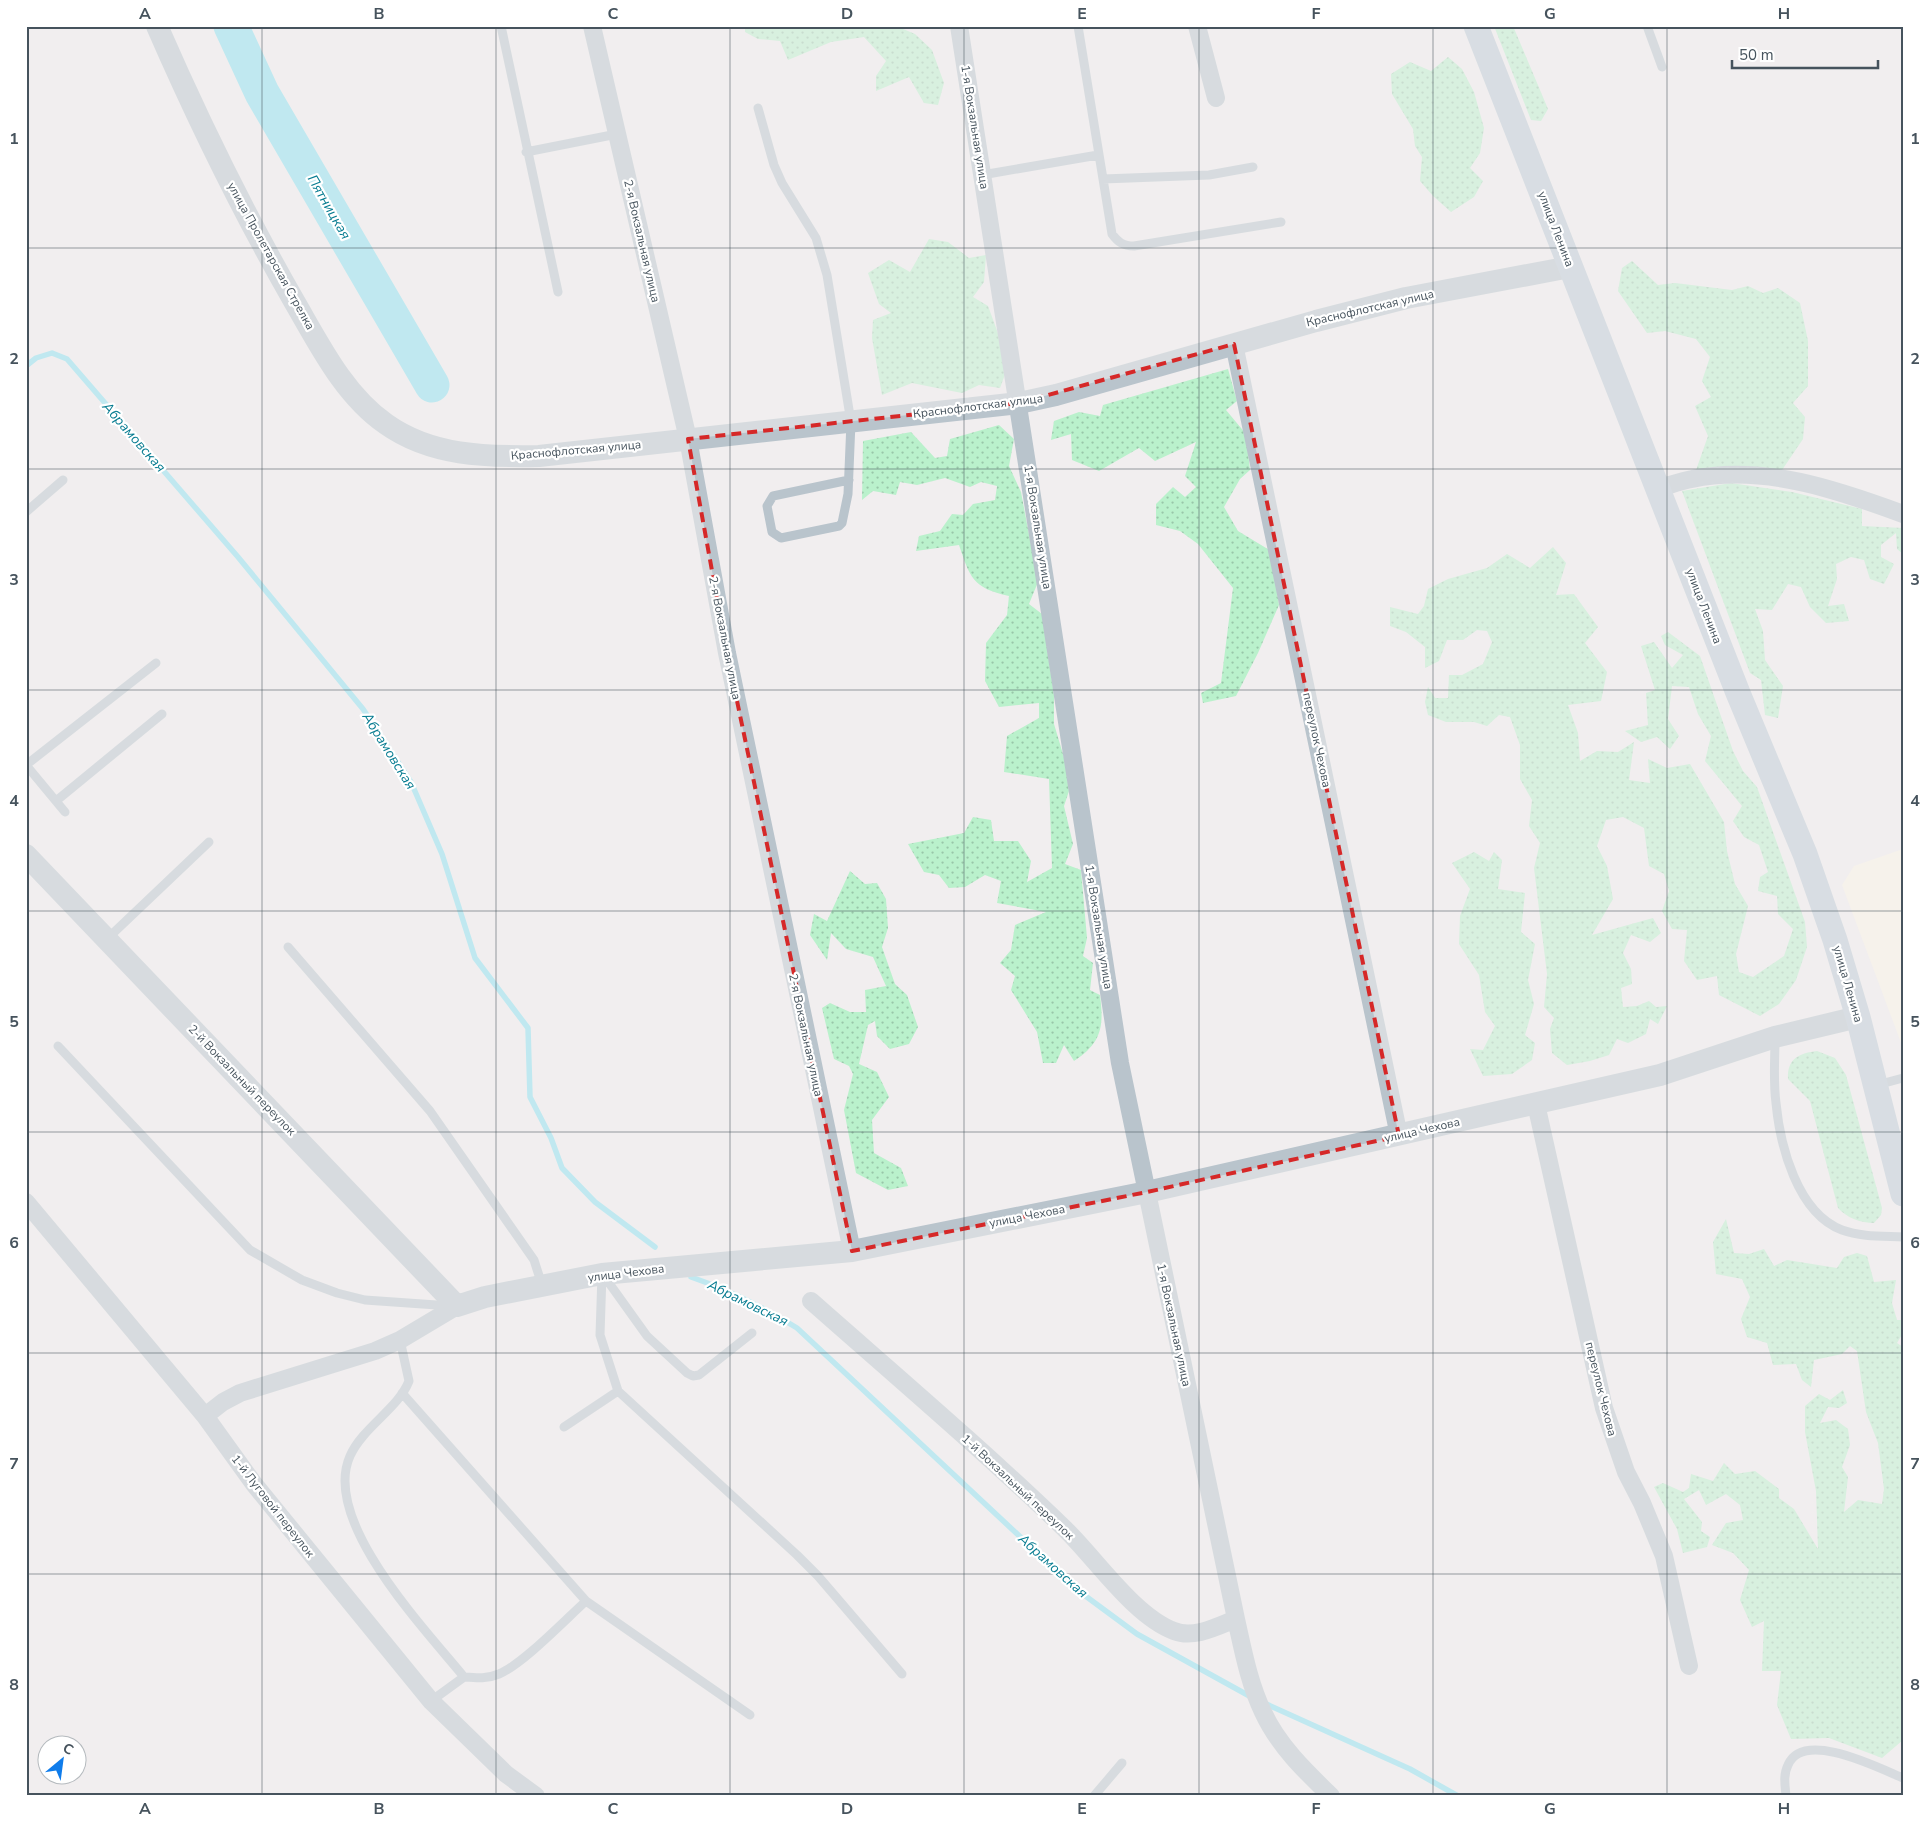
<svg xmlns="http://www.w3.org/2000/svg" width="1929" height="1822" viewBox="0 0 1929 1822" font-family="'Nunito Sans',sans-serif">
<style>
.commercial{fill:#fdf5e7}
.grass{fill:url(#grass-dots)}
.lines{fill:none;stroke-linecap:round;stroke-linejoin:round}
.stream{stroke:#85e1f1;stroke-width:5.5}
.river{stroke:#85e1f1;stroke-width:35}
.service{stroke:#b9c4cc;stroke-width:9}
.minor{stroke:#b9c4cc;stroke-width:18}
.tertiary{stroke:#b9c4cc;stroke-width:22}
.secondary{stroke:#bbc8d4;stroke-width:25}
.marked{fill:none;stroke:#d62828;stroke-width:4;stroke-dasharray:10 6;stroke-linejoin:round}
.grid{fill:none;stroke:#46535d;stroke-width:1;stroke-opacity:0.55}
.labels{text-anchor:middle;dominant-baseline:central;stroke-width:4.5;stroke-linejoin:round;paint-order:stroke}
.street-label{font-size:12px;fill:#46535d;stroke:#fff}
.water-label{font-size:14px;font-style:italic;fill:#077c91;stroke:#fff}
.neatline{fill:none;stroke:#46535d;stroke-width:2}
.grid-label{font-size:16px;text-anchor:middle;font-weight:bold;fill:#46535d}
</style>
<defs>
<pattern id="grass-dots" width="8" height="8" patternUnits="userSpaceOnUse" patternTransform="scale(1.25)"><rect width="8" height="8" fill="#baf1cc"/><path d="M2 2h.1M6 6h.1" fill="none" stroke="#99c6a9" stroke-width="1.8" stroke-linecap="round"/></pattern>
</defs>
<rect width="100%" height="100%" fill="#f1eeef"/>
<path class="commercial" d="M1903,849V1048L1842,885L1854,866Z"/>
<path class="grass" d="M745,26H896L915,34L932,50L944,83L938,105L924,103L909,77L876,91V76L886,61L864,37L831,42L788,60L780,41L758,39L745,32Z
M1494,26H1513L1548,109L1541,121L1531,120Z
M1448,57L1462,69L1474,92L1484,128L1480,153L1470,168L1483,181L1474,197L1451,212L1433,196L1420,181L1422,157L1415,146L1413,129L1392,94L1391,74L1410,62L1431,71Z
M929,239L948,242L969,258L986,255L984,282L973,297L988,306L999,336L1007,369L1000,388L979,385L962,393L912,383L882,395L872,338L873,320L891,313L879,304L868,273L889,260L910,272Z
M1632,261L1658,285L1675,283L1732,290L1748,286L1763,293L1778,288L1800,303L1808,341V386L1793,403L1805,417L1803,439L1780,473H1695L1708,436L1695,406L1711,397L1702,381L1710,357L1696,339L1665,331L1647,333L1618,291L1622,268Z
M1228,369L1237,401L1226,410L1246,434L1250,470L1240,479L1224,507L1238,531L1271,551L1279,605L1258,653L1236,696L1203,703L1201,693L1221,683L1233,588L1198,544L1180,531L1156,525V504L1173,487L1185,497L1196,487L1185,476L1196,442L1155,461L1139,448L1099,471L1072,460L1071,434L1051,440L1054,421L1079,412L1100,416L1103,405Z
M999,425L1014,439L1009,466L1021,492L1038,582L1029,604L1042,614L1054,695V724L1066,764L1069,791L1064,806L1073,844L1065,864L1081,870L1087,938L1083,956L1093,963L1090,990L1100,995C1104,1026 1102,1043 1074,1061L1064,1045L1056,1063H1043L1037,1032L1011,990L1015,976L1000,963L1011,950L1015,925L1046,912L997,903L1001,881L985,875L965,887L949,888L939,875L924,872L908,844L964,833L973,817L991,820L994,841H1018L1031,861L1027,882L1052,868L1049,779L1004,772L1007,736L1039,718V703L999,707L985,681L986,643L1007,615L1009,596C972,588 970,577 959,545L916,551L919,536L940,531L952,514L963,515L973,504L995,500L997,486L981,482L970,487L945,478L917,485L900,482L896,495L873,491L862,500L863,441L911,432L935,458L947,456L950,439Z
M1731,483L1792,492L1862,509V526L1903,528V554L1897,549L1896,533L1881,545V557L1894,564L1884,584L1870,579L1864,560L1851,557L1836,564L1837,579L1828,606L1844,604L1849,621L1826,623L1810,607L1801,587L1788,584L1772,610L1755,609L1763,631L1765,660L1783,686L1778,718L1765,715L1761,680L1750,673L1682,491Z
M1553,547L1566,563L1556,595L1574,594L1598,627L1585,643L1607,672L1601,701L1568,705L1578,733L1580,761L1597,751L1618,752L1634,742L1629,780L1650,783L1648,759L1667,768L1690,764L1724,822L1727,851L1735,884L1748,906L1736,954L1739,972L1753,977L1784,956L1793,929L1778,914L1777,896L1758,891L1760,877L1768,872L1759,845L1744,837L1733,821L1742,806L1705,761L1711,736L1698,714L1689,687L1672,686L1668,719L1679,736L1670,749L1657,737L1641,742L1625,731L1648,725L1646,693L1655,690L1641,646L1654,642L1672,668L1683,655L1665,645L1661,636L1668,632L1700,656L1733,751L1743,771L1757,787L1805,922L1807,947L1796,980L1779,1004L1760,1016L1719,995L1717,976L1697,980L1684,961L1687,930L1672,929L1662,911L1669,891L1664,874L1649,866L1644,828L1623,817L1606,820L1597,846L1607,866L1613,899L1592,935L1653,918L1661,933L1650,942L1631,935L1623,953L1631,969L1632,984L1621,988L1623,1007L1637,1006L1649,1001L1656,1007L1667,1006L1658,1024L1650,1019L1646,1034L1628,1043L1617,1039L1609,1055L1590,1061L1567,1065L1552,1053L1550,1029L1554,1018L1544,1007L1547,974L1534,868L1540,843L1529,826L1532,800L1520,779V745L1510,717L1499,715L1487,726L1474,722H1446L1428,715L1425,702L1428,687L1435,698H1448L1449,675H1462L1483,664L1492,642L1487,631L1477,630L1463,640H1447L1439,661L1425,668V647L1406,632L1390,626V607L1418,614L1424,606L1428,589L1448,579L1487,568L1507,554L1530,568Z
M1474,852L1489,861L1494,852L1502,860L1498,889L1525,893L1521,932L1535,944L1528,980L1534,1004L1525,1035L1535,1043L1532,1060L1512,1074L1483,1076L1470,1049L1483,1050L1495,1026L1485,1012L1479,975L1459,944L1460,916L1470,889L1452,863Z
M850,871L865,884L877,883L886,899L888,928L882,947L895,984L907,995L918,1027L909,1044L890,1049L877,1036L875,1021L868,1025L859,1064L877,1072L889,1097L872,1120L874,1153L901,1168L908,1186L888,1190L856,1173L844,1110L853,1074L849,1066L834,1059L822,1008L830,1003L850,1012H866L865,990L886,986L873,957L846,949L831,933L827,960L810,935L814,914L827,921Z
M1817,1051L1835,1058L1846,1075L1882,1208L1881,1215L1874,1223C1861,1223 1847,1218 1838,1208L1810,1101L1788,1079C1787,1059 1799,1053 1817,1051Z
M1726,1219L1734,1253L1749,1254L1764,1249L1774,1266L1787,1260L1837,1268L1844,1257L1857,1253L1867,1256L1874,1282L1896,1280L1892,1303L1897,1320H1903V1333L1897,1343L1903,1347V1740L1882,1758L1829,1738L1791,1739L1777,1705L1781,1671H1762L1764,1621L1752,1627L1740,1600L1749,1570L1733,1553L1712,1545L1726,1523L1743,1520L1740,1505L1726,1494L1706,1505L1699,1490L1684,1499L1702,1522L1701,1531L1710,1537L1707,1547L1683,1553L1677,1529L1654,1487L1663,1483L1683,1492L1689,1488L1691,1474L1713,1481L1724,1463L1735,1474L1755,1471L1779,1489V1498L1794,1509L1818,1549L1816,1491L1805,1432V1406L1819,1394L1830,1400L1843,1390L1847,1403L1839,1408L1828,1407L1820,1423L1836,1420L1848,1429L1850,1445L1842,1467L1848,1477L1844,1512L1858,1500L1882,1504L1884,1489L1878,1443L1866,1412L1857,1351L1850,1346L1842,1354L1814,1360L1811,1387L1802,1380L1796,1364L1773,1365L1767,1343L1747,1337L1741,1319L1750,1297L1742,1279L1716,1274L1713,1242Z"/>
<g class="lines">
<path class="stream" d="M26,366L36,358L52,353L67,359L238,557L363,709L411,782L442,854L475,958L528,1028L530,1097L551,1138L562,1168L595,1202L655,1247
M691,1277C729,1290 763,1307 797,1328L1076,1589L1137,1634L1253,1698
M1264,1703L1410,1769L1458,1796"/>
<path class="river" d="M231,26L262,93L432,385"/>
<path class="service" d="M501,26L558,292
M1078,26L1112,234C1118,242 1123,246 1134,246L1281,222
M1647,26L1662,67
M758,108L774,165L782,183L816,238L827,275L851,422L848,494L842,523L839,526L781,538L772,532L767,506L773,496L849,480
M526,152L617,134
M982,175L1098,155
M1103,179L1209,175L1253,167
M26,512L63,480
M26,765L156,663
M26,765L65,812
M56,801L162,714
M108,938L209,842
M288,947L430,1111L534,1260L542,1285
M1775,1037C1775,1059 1773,1081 1776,1103C1780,1145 1797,1213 1842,1230C1861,1237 1883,1236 1903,1237
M58,1046L250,1250L302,1280L337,1293L365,1300L451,1306
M1877,1085L1903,1078
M602,1274L600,1335L618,1391L797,1555L818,1576L902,1674
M604,1276L647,1336L687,1373L693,1376L699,1375L752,1333
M400,1340L409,1381C398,1409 363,1427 350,1456C321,1521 425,1629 464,1677L431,1701
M402,1393L586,1601
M564,1427L618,1391
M464,1677C477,1678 487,1679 499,1674C523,1664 565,1620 586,1601L750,1715
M1094,1796L1122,1763
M1786,1796C1785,1785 1783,1775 1788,1765C1803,1729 1879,1768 1903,1778"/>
<path class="minor" d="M592,26L688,439L727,653L852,1251
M959,26L1120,1063L1236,1619C1243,1650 1249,1683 1263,1712C1278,1745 1305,1771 1331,1796
M1197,26L1216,98
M1234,344L1399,1136
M1659,488C1670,485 1681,481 1692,479C1763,464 1838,490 1903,514
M1536,1104L1604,1408L1626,1472L1642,1503L1664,1556L1689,1666
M26,1202L205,1416L254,1484L431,1701L506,1774L536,1796
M811,1301C896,1376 983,1450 1065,1529C1096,1559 1134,1616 1174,1631C1194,1639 1218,1626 1236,1619
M205,1416L223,1402L240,1393L375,1351L400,1340L457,1306"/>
<path class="tertiary" d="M157,26C198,120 243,212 294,301C319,344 344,395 386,424C431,456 486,457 539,456L1019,403L1056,395L1316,321L1406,298L1570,267
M26,855L457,1306L485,1297L602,1274L852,1251L1147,1192L1660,1075L1775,1037L1858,1017"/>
<path class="secondary" d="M1476,26L1738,693L1805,854L1835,940L1858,1017L1903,1194"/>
</g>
<path d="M0 0H1929V1822H0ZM1234,344L1399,1136L1147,1192L852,1251L727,653L688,439L1019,403Z" fill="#f1eeef" fill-opacity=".55" fill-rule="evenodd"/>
<path class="marked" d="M1234,344L1399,1136L1147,1192L852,1251L727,653L688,439L1019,403Z"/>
<path class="grid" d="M262,26V1796M496,26V1796M730,26V1796M964,26V1796M1199,26V1796M1433,26V1796M1667,26V1796M26,248H1903M26,469H1903M26,690H1903M26,911H1903M26,1132H1903M26,1353H1903M26,1574H1903"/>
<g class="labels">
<g class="street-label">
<text transform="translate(975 127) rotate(81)">1-я Вокзальная улица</text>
<text transform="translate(1556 229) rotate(69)">улица Ленина</text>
<text transform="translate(642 241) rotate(77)">2-я Вокзальная улица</text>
<text transform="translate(271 256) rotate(61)">улица Пролетарская Стрелка</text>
<text transform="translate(1370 308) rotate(-13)">Краснофлотская улица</text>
<text transform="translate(978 406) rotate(-7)">Краснофлотская улица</text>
<text transform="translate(576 450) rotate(-5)">Краснофлотская улица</text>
<text transform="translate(1038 527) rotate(81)">1-я Вокзальная улица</text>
<text transform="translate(1704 606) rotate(69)">улица Ленина</text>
<text transform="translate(725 638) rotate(79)">2-я Вокзальная улица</text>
<text transform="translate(1317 740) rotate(78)">переулок Чехова</text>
<text transform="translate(1099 927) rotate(81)">1-я Вокзальная улица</text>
<text transform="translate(1848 984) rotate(74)">улица Ленина</text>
<text transform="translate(806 1035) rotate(78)">2-я Вокзальная улица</text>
<text transform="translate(242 1080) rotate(46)">2-й Вокзальный переулок</text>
<text transform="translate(1422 1130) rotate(-13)">улица Чехова</text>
<text transform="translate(1027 1216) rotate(-11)">улица Чехова</text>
<text transform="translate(626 1273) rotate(-7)">улица Чехова</text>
<text transform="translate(1174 1325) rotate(78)">1-я Вокзальная улица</text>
<text transform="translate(1601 1389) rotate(76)">переулок Чехова</text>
<text transform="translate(1018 1487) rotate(43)">1-й Вокзальный переулок</text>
<text transform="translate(273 1506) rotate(52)">1-й Луговой переулок</text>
</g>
<g class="water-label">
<text transform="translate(329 207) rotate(60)">Пятницкая</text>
<text transform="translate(134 437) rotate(49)">Абрамовская</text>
<text transform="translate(389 751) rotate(58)">Абрамовская</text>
<text transform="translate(748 1303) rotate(26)">Абрамовская</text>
<text transform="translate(1053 1566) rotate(42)">Абрамовская</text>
</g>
</g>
<rect width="1929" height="1822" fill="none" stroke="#ffffff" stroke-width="55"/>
<g transform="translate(62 1760) rotate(29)"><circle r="24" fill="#ffffff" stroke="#b5babe"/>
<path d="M0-4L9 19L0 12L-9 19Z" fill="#0f7ceb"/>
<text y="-8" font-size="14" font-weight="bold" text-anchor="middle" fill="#46535d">С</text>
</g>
<path d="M1732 60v8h146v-8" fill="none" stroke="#46535d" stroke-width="2.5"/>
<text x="1739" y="60" font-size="15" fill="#46535d" stroke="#ffffff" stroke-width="4" paint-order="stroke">50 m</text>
<rect x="28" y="28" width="1874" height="1766" class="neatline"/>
<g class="grid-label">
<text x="145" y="19">A</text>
<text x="379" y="19">B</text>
<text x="613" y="19">C</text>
<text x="847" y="19">D</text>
<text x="1082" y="19">E</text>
<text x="1316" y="19">F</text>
<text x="1550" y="19">G</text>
<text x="1784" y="19">H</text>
<text x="14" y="144">1</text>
<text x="1915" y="144">1</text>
<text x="14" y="364">2</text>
<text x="1915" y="364">2</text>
<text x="14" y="585">3</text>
<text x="1915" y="585">3</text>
<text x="14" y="806">4</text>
<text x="1915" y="806">4</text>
<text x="14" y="1027">5</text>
<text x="1915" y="1027">5</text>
<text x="14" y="1248">6</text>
<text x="1915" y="1248">6</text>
<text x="14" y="1469">7</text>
<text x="1915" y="1469">7</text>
<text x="14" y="1690">8</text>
<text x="1915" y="1690">8</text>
<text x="145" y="1814">A</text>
<text x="379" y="1814">B</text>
<text x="613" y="1814">C</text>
<text x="847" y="1814">D</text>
<text x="1082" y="1814">E</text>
<text x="1316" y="1814">F</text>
<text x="1550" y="1814">G</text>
<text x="1784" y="1814">H</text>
</g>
</svg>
